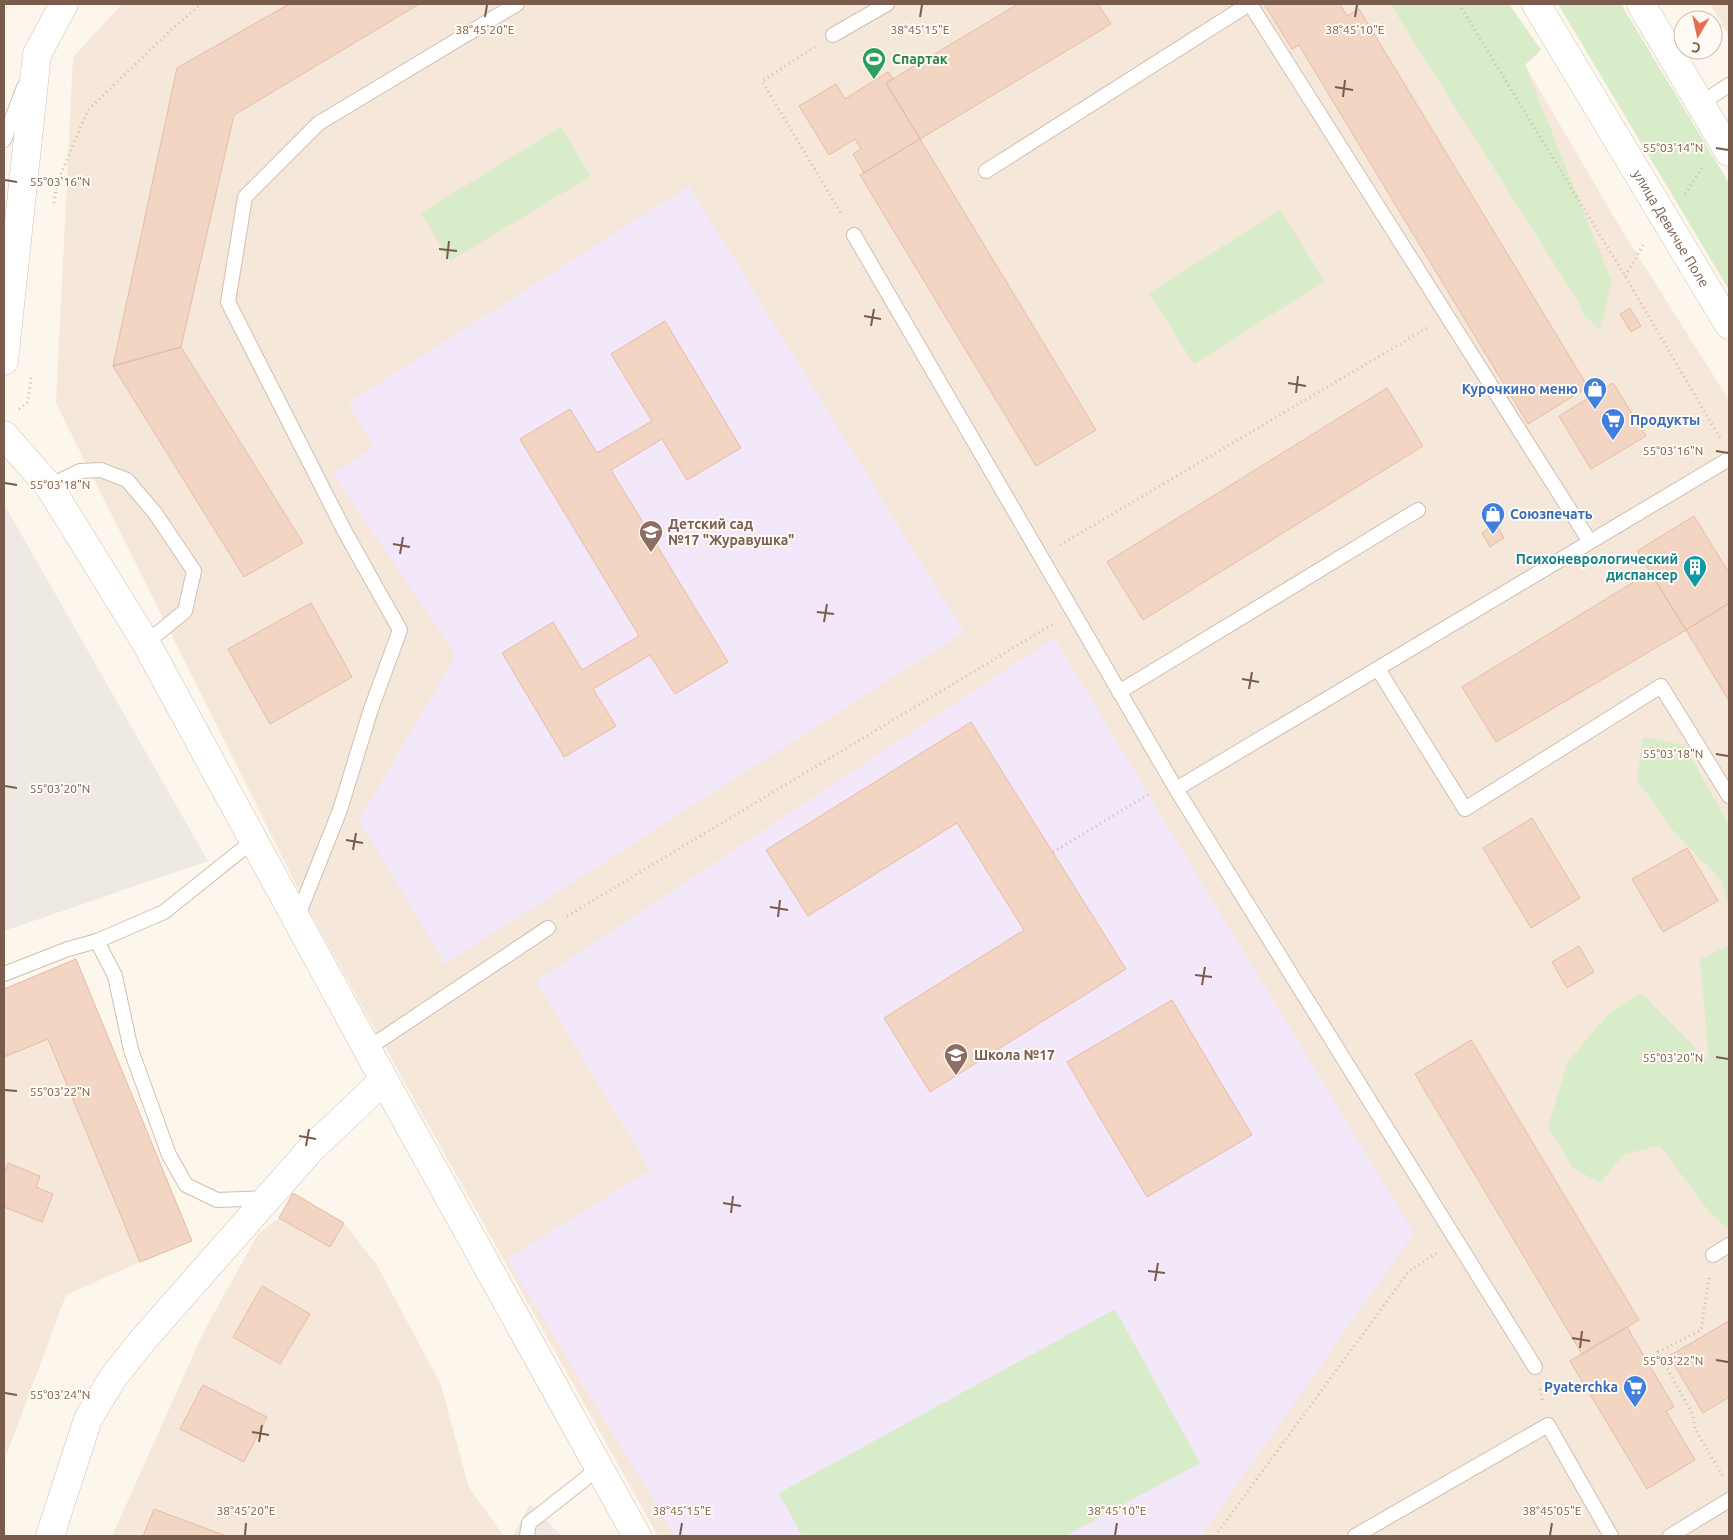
<svg xmlns="http://www.w3.org/2000/svg" width="1733" height="1540" viewBox="0 0 1733 1540" font-family="Ubuntu,sans-serif">
<style>
.residential{fill:#f5e8da}
.industrial{fill:#efe9e4}
.education{fill:#f3e8fa}
.green{fill:#d8ecc9}
.building{fill:#f3d5c3;stroke:#e6bba3}
.lines{fill:none;stroke-linecap:round;stroke-linejoin:round}
.lane-casing{stroke:#d1beb0;stroke-width:16}
.street-casing{stroke:#d1beb0;stroke-width:29}
.secondary-casing{stroke:#d6c0b0;stroke-width:29}
.path{stroke:#d9b8a5;stroke-width:3;stroke-dasharray:1 4;stroke-linecap:butt}
.lane{stroke:#fff;stroke-width:14}
.street{stroke:#fff;stroke-width:28}
.secondary{stroke:#fff;stroke-width:28}
.ticks{fill:none;stroke:#7a5c4d;stroke-width:2}
.labels{text-anchor:middle;dominant-baseline:central;stroke-width:4;stroke-linejoin:round;paint-order:stroke}
.leisure-label{font-size:14px;font-weight:bold;fill:#27864d;stroke:#fffaf3;text-anchor:start}
.street-label{font-size:14px;fill:#7a5c4d;stroke:#fffaf3}
.shop-label{font-size:14px;font-weight:bold;fill:#366cbe;stroke:#fffaf3;text-anchor:end}
.education-label{font-size:14px;font-weight:bold;fill:#785e54;stroke:#fffaf3;text-anchor:start}
.culture-label{font-size:14px;font-weight:bold;fill:#0d838f;stroke:#fffaf3;text-anchor:end}
.ticks-label{font-size:12px;text-anchor:middle;fill:#7a5c4d;stroke:#fffaf3;stroke-width:4;stroke-linejoin:round;paint-order:stroke}
</style>
<rect width="100%" height="100%" fill="#fdf6ec"/>
<path class="residential" d="M122,4H1489L1623,232L1729,400V1536H658L310,913L56,403L73,57Z
M1710,4H1729V36Z
M48,1039L140,1262L66,1295L4,1462V1057Z
M293,1193L344,1223L377,1265L441,1385L469,1488L504,1536H112L204,1331L258,1234L279,1218Z"/>
<path class="industrial" d="M4,504L208,861L4,931Z
M530,1504L562,1536H513Z"/>
<path class="education" d="M689,186L964,632L445,964L359,820L456,655L333,474L374,446L348,403Z
M1054,638L1414,1233L1201,1536H675L507,1259L650,1170L536,981Z"/>
<path class="green" d="M1390,4H1509L1541,50L1525,65L1612,282L1600,330L1583,314L1579,303Z
M1558,4H1621L1729,183V290Z
M561,127L591,176L450,261L421,213Z
M1280,210L1325,281L1194,364L1149,293Z
M1643,737L1684,745L1729,825V907L1721,880L1675,833L1637,780Z
M1729,945V1230L1711,1214L1659,1145L1623,1155L1600,1183L1572,1167L1548,1127L1567,1063L1610,1012L1642,993L1709,1062L1700,959Z
M1115,1309L1200,1463L1065,1536H802L779,1493Z"/>
<path class="building" d="M289,4H419L234,115L181,347L113,366L177,68Z
M1018,4H1098L1111,24L920,139L886,83Z
M1264,4H1340L1347,16L1359,9L1588,387L1528,424L1299,45L1292,49Z
M888,72L893,79L886,83L920,139L864,173L853,154L861,149L855,139L829,155L799,106L836,84L845,99Z
M920,139L1096,430L1036,466L860,175Z
M1630,308L1641,326L1631,332L1620,314Z
M665,321L741,448L687,480L662,439L611,470L728,662L675,694L650,655L593,689L616,726L564,757L502,653L553,622L582,670L639,636L520,439L570,409L597,453L652,421L611,354Z
M181,347L303,543L244,577L113,366Z
M1613,383L1646,436L1591,469L1559,416Z
M1387,388L1423,446L1143,620L1107,562Z
M1694,516L1729,573V603L1686,630L1637,551Z
M1496,524L1504,538L1490,547L1482,533Z
M1650,572L1686,630L1496,742L1462,687Z
M311,603L352,677L270,724L228,649Z
M1729,603V701L1686,630Z
M971,722L1126,969L930,1092L884,1018L1024,930L957,823L808,916L766,850Z
M1532,818L1580,898L1531,928L1483,848Z
M1687,848L1718,901L1663,932L1632,879Z
M1579,946L1594,972L1567,988L1552,962Z
M76,959L192,1241L140,1262L48,1039L4,1057V989Z
M1172,1000L1252,1135L1147,1197L1067,1062Z
M1471,1040L1639,1320L1582,1354L1415,1074Z
M8,1163L40,1176L36,1187L53,1194L42,1222L4,1207V1175Z
M293,1193L344,1223L330,1247L279,1218Z
M262,1286L310,1314L280,1364L233,1337Z
M1729,1321V1397L1703,1413L1669,1356Z
M1627,1327L1674,1407L1666,1411L1695,1460L1647,1489L1570,1361Z
M203,1385L267,1417L244,1462L180,1429Z
M154,1509L226,1536H143Z"/>
<g class="lines">
<g class="lane-casing">
<path id="lane" d="M1250,4L1590,542
M833,35L887,4
M1701,103L1729,85
M4,140L24,87
M986,171L1249,4
M854,235L1176,789
M49,486L80,471L101,470L127,480L155,513L194,571L185,611L146,643
M1378,669L1465,809L1661,686L1729,796
M1119,692L1418,510
M297,918L340,810L371,709L400,630L345,532L228,302L245,197L319,123L517,4
M97,941L164,912L254,840
M4,974L68,949L97,941L115,976L131,1050L169,1155L186,1185L217,1200L268,1198
M367,1049L548,928
M1713,1255L1729,1245
M1535,1367L1176,789L1729,459
M527,1536L529,1523L599,1468
M1355,1536L1548,1425L1611,1536
M1670,1536L1729,1500"/>
</g>
<g class="street-casing">
<path id="street" d="M4,361L37,54L64,4
M4,435L49,486L146,643L384,1080L637,1536
M50,1536L88,1419L112,1379L142,1341L311,1149L384,1080"/>
</g>
<g class="secondary-casing">
<g id="secondary">
<path id="s1" d="M1536,4L1729,325"/>
<path d="M1641,4L1729,152"/>
</g>
</g>
<path class="path" d="M1459,4L1625,276L1720,438
M1726,4L1729,9
M815,47L762,81L842,215
M1685,194L1702,168
M54,203L57,183L88,110L171,30L201,4
M1625,276L1645,242
M19,409L28,402L31,377
M1060,545L1427,328
M1053,852L1151,793
M567,916L1053,624
M1709,1278L1701,1330L1658,1352L1693,1415L1695,1429L1724,1478
M1540,1389L1543,1402
M1215,1536L1409,1271L1437,1253"/>
<use href="#lane" class="lane"/>
<use href="#street" class="street"/>
<use href="#secondary" class="secondary"/>
</g>
<path class="ticks" d="M485,17L487,5M920,17L922,5M1355,17L1357,5M1335,87L1353,90M1343,97L1345,80M1716,148L1728,150M5,180L17,182M439,249L457,251M447,259L449,241M864,316L881,319M871,326L874,309M1288,383L1306,386M1296,393L1298,376M1716,451L1728,453M5,483L17,485M393,544L410,547M400,554L403,537M817,612L834,614M824,622L827,604M1242,679L1259,682M1249,689L1252,672M1716,754L1728,756M5,786L17,788M346,840L363,843M353,850L356,833M770,907L788,910M778,917L780,900M1195,975L1212,977M1202,985L1205,967M1716,1057L1728,1059M5,1090L17,1091M299,1136L316,1139M306,1146L309,1129M723,1203L741,1206M731,1213L733,1196M1148,1271L1165,1273M1155,1281L1158,1263M1572,1338L1590,1341M1580,1348L1582,1331M1716,1360L1728,1362M5,1393L17,1395M252,1432L269,1435M259,1442L262,1425M245,1535L246,1523M680,1535L682,1523M1115,1535L1117,1523M1550,1535L1552,1523"/>
<defs>
<g id="stadium-pin" transform="scale(1.25)"><path d="M0 17L-7.5 6A9.5 9.5 0 1 1 7.5 6Z" fill="#2e9e5b" stroke="#fffaf3"/><path d="M0-5a6.5 5 0 1 0 0 10a6.5 5 0 1 0 0-10ZM-3.5-1.8h7v3.6h-7Z" fill="#fff"/></g>
<g id="shop-pin" transform="scale(1.25)"><path d="M0 17L-7.5 6A9.5 9.5 0 1 1 7.5 6Z" fill="#3f7fe0" stroke="#fffaf3"/><path d="M-5-2.5h2.3a2.7 3.5 0 0 1 5.4 0H5L5.5 6h-11ZM-1.5-2.5h3a1.5 2.3 0 0 0-3 0Z" fill="#fff"/></g>
<g id="supermarket-pin" transform="scale(1.25)"><path d="M0 17L-7.5 6A9.5 9.5 0 1 1 7.5 6Z" fill="#3f7fe0" stroke="#fffaf3"/><path d="M-6-5.5h2.5l.6 2H6L4.5 2H-2.5L-4.4-4H-6ZM-1.5 3.2a1.3 1.3 0 1 0 .1 0ZM3 3.2a1.3 1.3 0 1 0 .1 0Z" fill="#fff"/></g>
<g id="school-pin" transform="scale(1.25)"><path d="M0 17L-7.5 6A9.5 9.5 0 1 1 7.5 6Z" fill="#8d6e63" stroke="#fffaf3"/><path d="M0-5L7-2L0 1L-7-2ZM-4 1L0 2.5L4 1V4Q0 6-4 4Z" fill="#fff"/></g>
<g id="building-pin" transform="scale(1.25)"><path d="M0 17L-7.5 6A9.5 9.5 0 1 1 7.5 6Z" fill="#0f9aa8" stroke="#fffaf3"/><path d="M-4-6H4V6H1V3H-1V6H-4ZM-2.5-4.3h1.7v1.8h-1.7ZM.8-4.3h1.7v1.8H.8ZM-2.5-1h1.7V.8h-1.7ZM.8-1h1.7V.8H.8Z" fill="#fff"/></g>
</defs>
<g fill-rule="evenodd">
<use href="#stadium-pin" x="874" y="59"/>
<use href="#shop-pin" x="1595" y="389"/>
<use href="#supermarket-pin" x="1613" y="420"/>
<use href="#shop-pin" x="1493" y="514"/>
<use href="#school-pin" x="651" y="532"/>
<use href="#building-pin" x="1695" y="567"/>
<use href="#school-pin" x="956" y="1055"/>
<use href="#supermarket-pin" x="1635" y="1387"/>
</g>
<g class="labels">
<g class="leisure-label">
<text x="892" y="59">Спартак</text>
</g>
<g class="street-label">
<text stroke="none"><textPath href="#s1" startOffset="262">улица Девичье Поле</textPath></text>
</g>
<g class="shop-label">
<text x="1578" y="389">Курочкино меню</text>
<text x="1630" y="420" text-anchor="start">Продукты</text>
<text x="1510" y="514" text-anchor="start">Союзпечать</text>
<text x="1618" y="1387">Pyaterchka</text>
</g>
<g class="education-label">
<text x="668" y="524">Детский сад<tspan x="668" dy="16">№17 "Журавушка"</tspan></text>
<text x="974" y="1055">Школа №17</text>
</g>
<g class="culture-label">
<text x="1678" y="559">Психоневрологический<tspan x="1678" dy="16">диспансер</tspan></text>
</g>
</g>
<g class="ticks-label">
<text x="485" y="34">38°45'20"E</text>
<text x="920" y="34">38°45'15"E</text>
<text x="1355" y="34">38°45'10"E</text>
<text x="1673" y="152">55°03'14"N</text>
<text x="60" y="186">55°03'16"N</text>
<text x="1673" y="455">55°03'16"N</text>
<text x="60" y="489">55°03'18"N</text>
<text x="1673" y="758">55°03'18"N</text>
<text x="60" y="793">55°03'20"N</text>
<text x="1673" y="1062">55°03'20"N</text>
<text x="60" y="1096">55°03'22"N</text>
<text x="1673" y="1365">55°03'22"N</text>
<text x="60" y="1399">55°03'24"N</text>
<text x="246" y="1515">38°45'20"E</text>
<text x="682" y="1515">38°45'15"E</text>
<text x="1117" y="1515">38°45'10"E</text>
<text x="1552" y="1515">38°45'05"E</text>
</g>
<rect width="1733" height="1540" fill="none" stroke="#7a5c4d" stroke-width="10"/>
<g transform="translate(1698 35) rotate(189)"><circle r="24" fill="#fffaf3" stroke="#cabbb1"/>
<path d="M0-4L9 19L0 12L-9 19Z" fill="#e76f51"/>
<text y="-8" font-size="14" font-weight="bold" text-anchor="middle" fill="#7a5c4d">С</text>
</g>
</svg>
